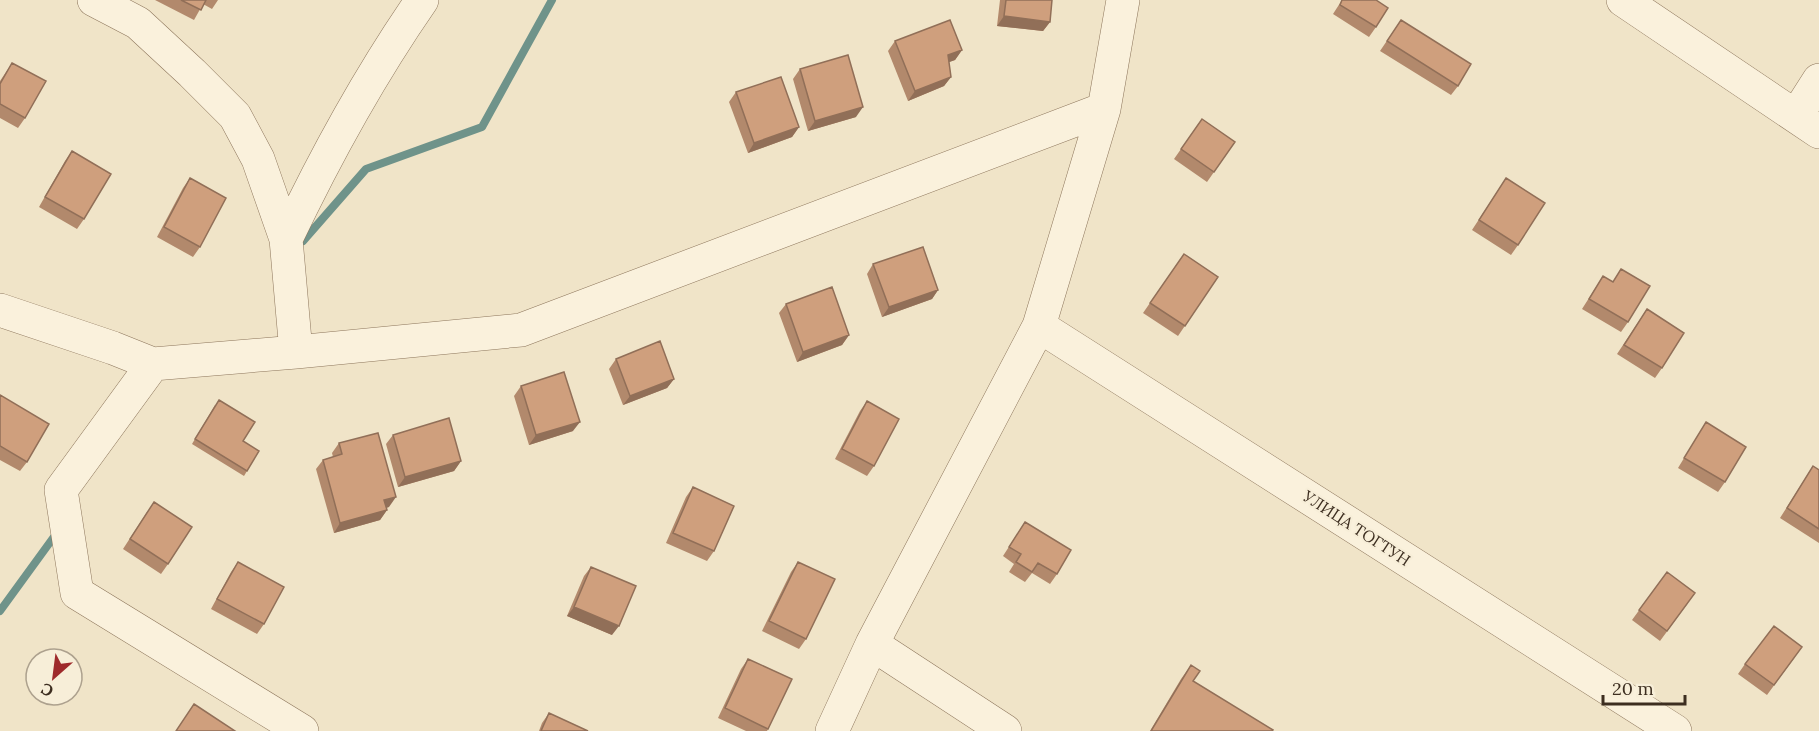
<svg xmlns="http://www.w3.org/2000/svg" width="1819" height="731" viewBox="0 0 1819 731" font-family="Lora,serif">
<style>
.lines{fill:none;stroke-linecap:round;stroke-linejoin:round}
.stream{stroke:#6f938a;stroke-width:8}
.minor-casing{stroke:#8d765c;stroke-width:34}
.minor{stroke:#faf1dc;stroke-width:33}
.wall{fill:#b2896c}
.shaded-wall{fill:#916f58}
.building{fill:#cf9f7d;stroke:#916f58;stroke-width:1.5}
.labels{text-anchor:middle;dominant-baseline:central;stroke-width:4.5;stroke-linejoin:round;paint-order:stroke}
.street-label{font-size:16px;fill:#3d2e20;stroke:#f7eed8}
</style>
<rect width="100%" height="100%" fill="#f0e4c8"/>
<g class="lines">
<path class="stream" d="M303,241L366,169L482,127L552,0
M0,611L56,534"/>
<g class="minor-casing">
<path id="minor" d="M94,0L138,23L192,73L235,116L258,159L286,239L296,352
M1623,0L1819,132
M1796,116L1819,80
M286,239C325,157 370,75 422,0
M0,310L113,348L153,364L296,352L521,330L1104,109
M1039,326L1675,731
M153,364L61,490L77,593L302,731
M872,644L1005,731
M832,731L872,644L1039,326L1104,109L1123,0"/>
</g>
<use href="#minor" class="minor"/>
</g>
<path class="wall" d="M155,0H218L212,9L203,4L194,20Z
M1000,0H1052L1050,22L1043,31L997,26Z
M1342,0H1376V27L1369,37L1333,14Z
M1401,20L1458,86L1451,95L1380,51Z
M895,41L962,50L955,60L949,62L951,77L944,86L908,101L888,51Z
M12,63L25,118L18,128L0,118V81Z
M800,69L856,117L808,131L793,79Z
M736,92L799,127L792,137L748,153L729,102Z
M1202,119L1235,142L1207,182L1174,159Z
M72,151L84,219L77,229L39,207L65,161Z
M190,178L200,247L193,257L157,237L183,188Z
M1506,178L1518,245L1511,255L1472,230Z
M1184,254L1218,277L1178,336L1143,313Z
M873,264L938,290L932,299L882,317L867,274Z
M1621,269L1628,322L1621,332L1582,309L1603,276L1613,282Z
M786,304L849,335L842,345L797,362L779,313Z
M1647,309L1662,368L1655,378L1617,354Z
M616,359L674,379L667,388L623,405L609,369Z
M521,386L573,431L529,445L514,396Z
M0,396L27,462L20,471L0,460Z
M867,401L874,466L867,476L835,459L860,411Z
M215,405L243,441L247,471L244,476L192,444Z
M1706,422L1725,482L1718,492L1678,468Z
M393,435L461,461L454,471L398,487L386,444Z
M339,443L389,507L386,508L387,510L380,520L334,533L316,469L323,460L333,457L332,453Z
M1813,466L1819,470V543L1780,518Z
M693,487L714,551L707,561L666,543L686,497Z
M147,512L168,564L161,574L123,549Z
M1025,522L1057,574L1050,584L1032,573L1025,582L1009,572L1014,564L1003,556Z
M238,562L264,624L257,634L211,609L231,572Z
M798,562L806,639L799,649L762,631L791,572Z
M591,567L612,635L567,616L584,576Z
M1667,572L1688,603L1660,641L1632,620Z
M1795,657L1767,695L1738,674L1745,664Z
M748,659L768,729L767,731H746L718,718L741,669Z
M1191,665L1193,681L1272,731H1150L1181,679Z
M549,713L588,731H539L542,723Z"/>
<path class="shaded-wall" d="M1004,16L1050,22L1043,31L997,26Z
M962,50L955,60L941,65L948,55Z
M951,77L944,86L908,101L915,91Z
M863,107L856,117L808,131L815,121Z
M799,127L792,137L748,153L754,143Z
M938,290L932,299L882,317L889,307Z
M849,335L842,345L797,362L803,352Z
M674,379L667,388L623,405L630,396Z
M580,422L573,431L529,445L536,435Z
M461,461L454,471L398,487L405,477Z
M396,497L389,507L377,510L384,500Z
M387,510L380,520L334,533L340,523Z
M574,607L619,626L612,635L567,616Z"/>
<path class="building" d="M181,0H206L201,10Z
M1006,0H1052L1050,22L1004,16Z
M1342,0H1376L1388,8L1376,27L1340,5Z
M950,20L962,50L948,55L951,77L915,91L895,41Z
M1401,20L1471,64L1458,86L1387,41Z
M848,55L863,107L815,121L800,69Z
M12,63L46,81L25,118L0,104V84Z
M781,77L799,127L754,143L736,92Z
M1202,119L1235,142L1214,172L1181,149Z
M72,151L111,174L84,219L45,197Z
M190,178L226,198L200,247L164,227Z
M1506,178L1545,203L1518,245L1479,220Z
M923,247L938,290L889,307L873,264Z
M1184,254L1218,277L1185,326L1150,303Z
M1621,269L1650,286L1628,322L1589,299L1603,276L1613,282Z
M832,287L849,335L803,352L786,304Z
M1647,309L1684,333L1662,368L1624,345Z
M660,341L674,379L630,396L616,359Z
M564,372L580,422L536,435L521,386Z
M0,395L49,424L27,462L0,446Z
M219,400L255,422L243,441L259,451L247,471L195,439Z
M867,401L899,419L874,466L842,449Z
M449,418L461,461L405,477L393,435Z
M1706,422L1746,447L1725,482L1684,458Z
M378,433L396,497L384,500L387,510L340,523L323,460L342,454L339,443Z
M1813,466L1819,470V529L1787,508Z
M693,487L734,506L714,551L673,533Z
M154,502L192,527L168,564L130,539Z
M1025,522L1071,550L1057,574L1038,563L1032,572L1016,562L1021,554L1009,547Z
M238,562L284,587L264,624L217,599Z
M798,562L835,579L806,639L769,621Z
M591,567L636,586L619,626L574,607Z
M1667,572L1695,593L1667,631L1639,610Z
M1774,626L1802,647L1774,685L1745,664Z
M748,659L792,679L768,729L725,708Z
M1191,665L1200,671L1193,681L1273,730L1272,731H1151Z
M194,704L235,731H176Z
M549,713L588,731H541Z"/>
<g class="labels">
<g class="street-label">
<text transform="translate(1357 528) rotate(33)">УЛИЦА ТОГТУН</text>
</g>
</g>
<g transform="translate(54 677) rotate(208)"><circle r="28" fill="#f7eed8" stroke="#ada18e" stroke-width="1.5"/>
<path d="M0-4.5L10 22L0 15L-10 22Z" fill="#9e2a2b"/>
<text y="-9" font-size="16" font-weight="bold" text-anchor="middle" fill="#3d2e20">С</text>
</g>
<path d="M1603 695v9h82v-9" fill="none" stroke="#3d2e20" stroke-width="3"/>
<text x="1612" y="695" font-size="18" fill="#3d2e20" stroke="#f7eed8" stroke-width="4.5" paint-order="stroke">20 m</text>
</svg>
